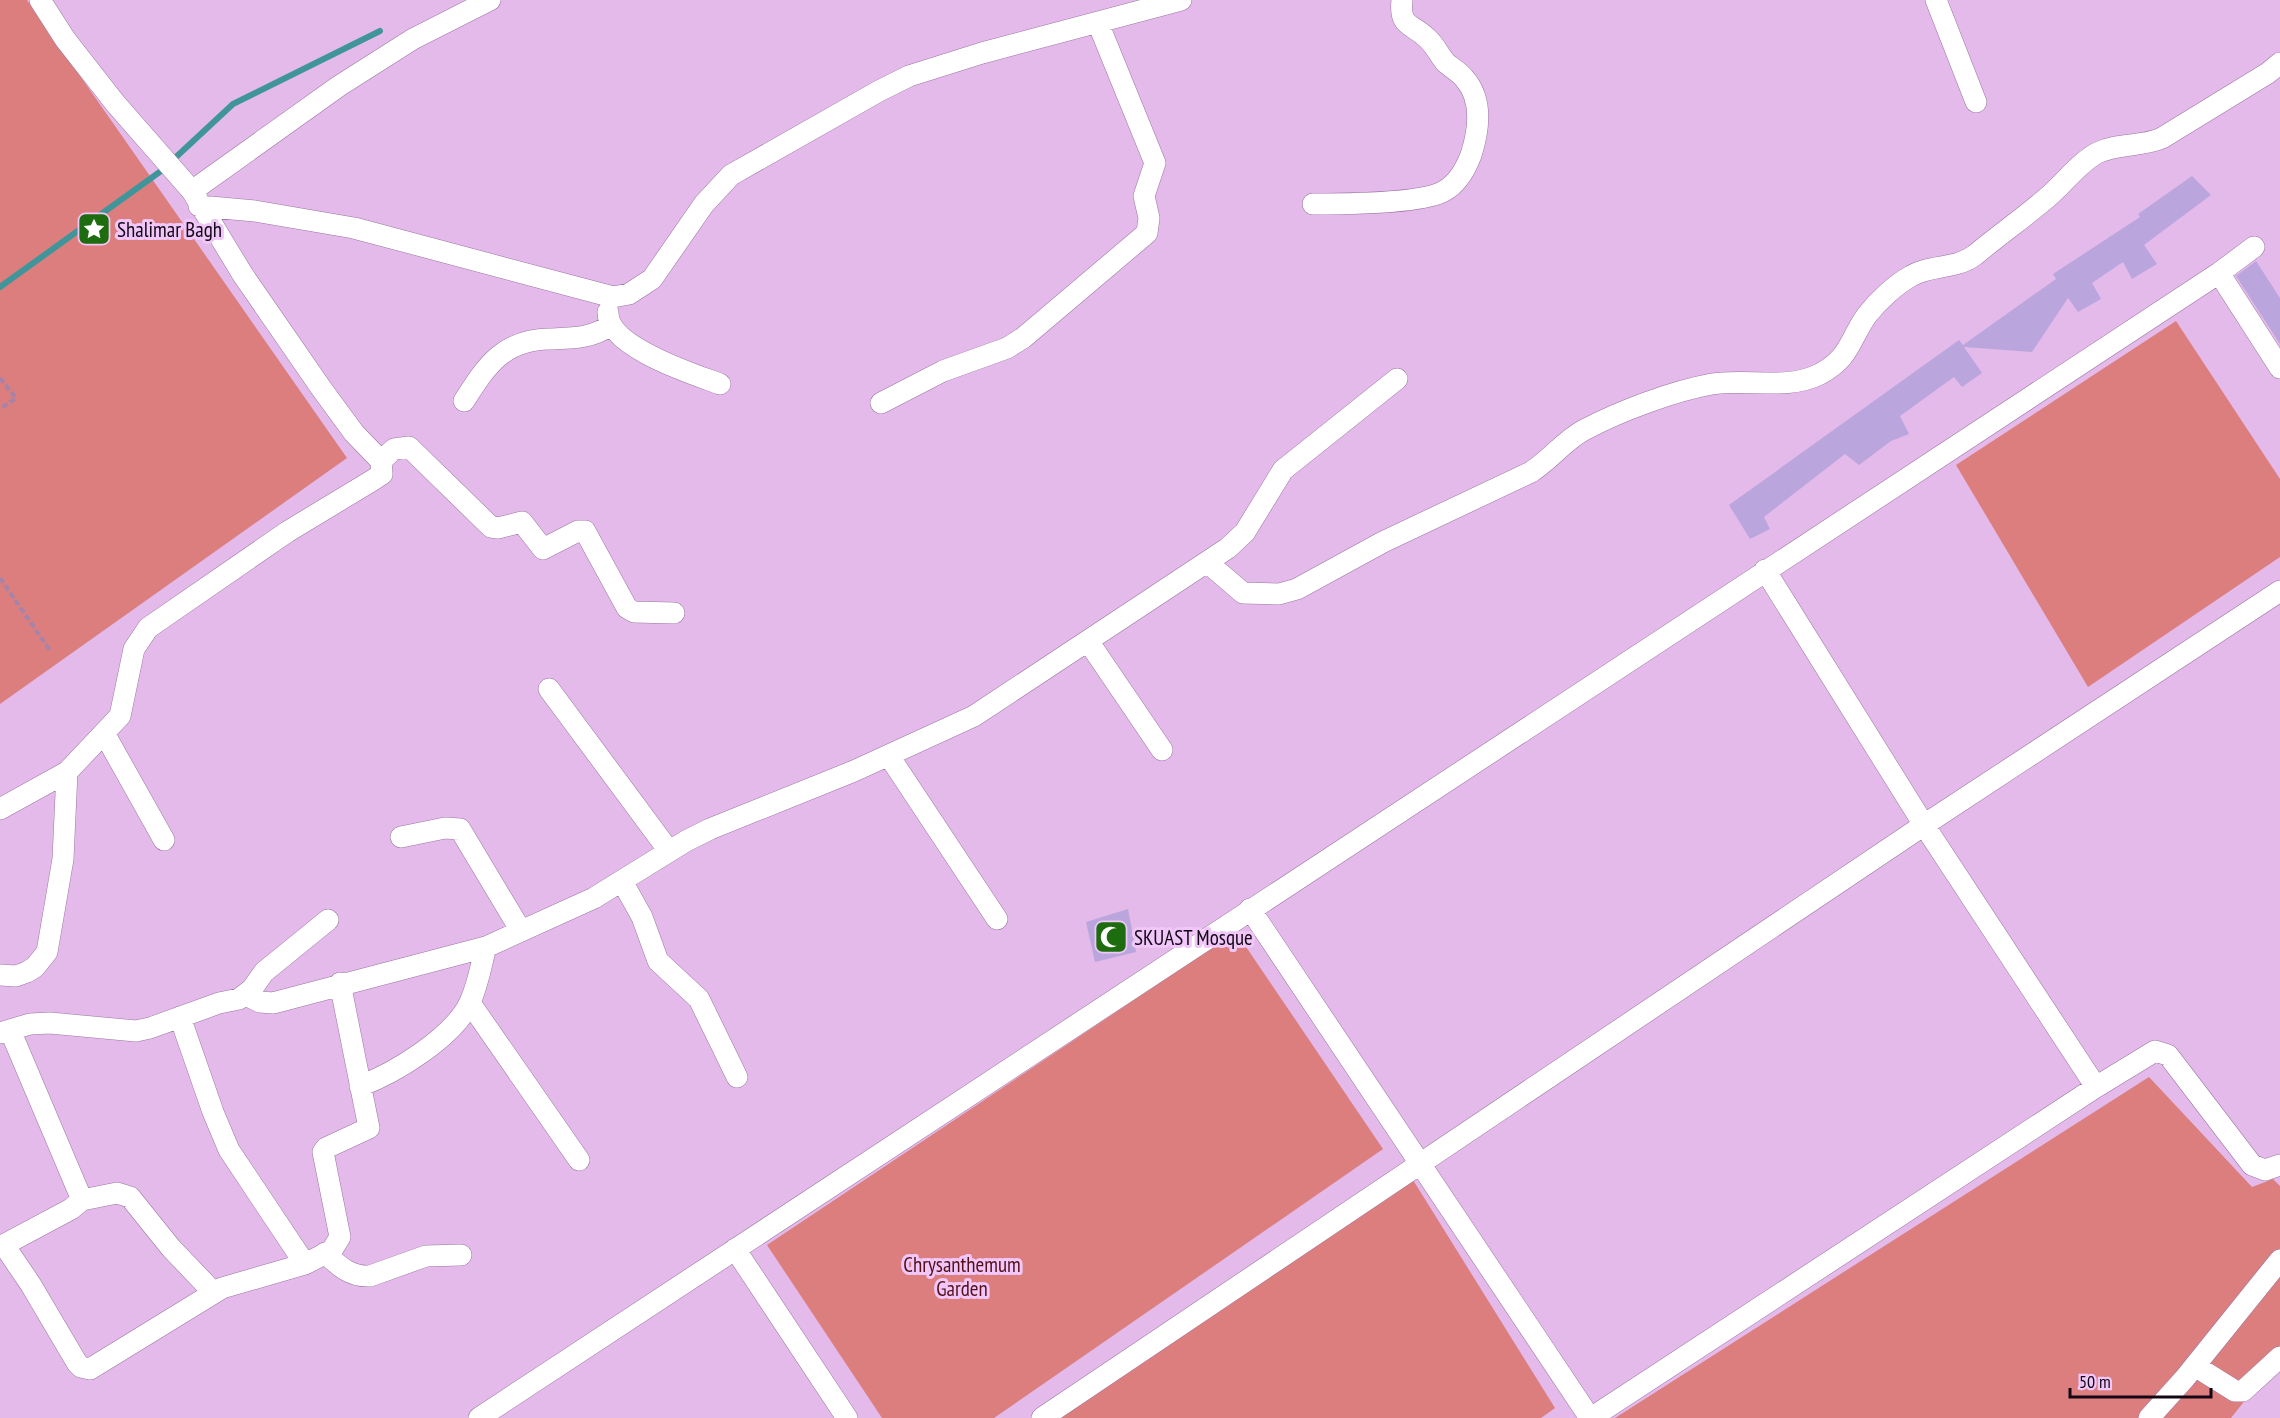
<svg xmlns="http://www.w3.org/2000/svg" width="2280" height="1418" viewBox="0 0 2280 1418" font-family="'PT Sans Narrow',sans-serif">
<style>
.green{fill:#dc7e7d}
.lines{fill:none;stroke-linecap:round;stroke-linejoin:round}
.stream{stroke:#40959a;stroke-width:6}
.building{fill:#baa6dc}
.minor-casing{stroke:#9c76a2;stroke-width:22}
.path{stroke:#a484aa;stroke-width:4;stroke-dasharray:6 3;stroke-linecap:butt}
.minor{stroke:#fff;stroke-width:21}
.labels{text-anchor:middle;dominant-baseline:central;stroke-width:6;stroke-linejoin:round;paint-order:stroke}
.poi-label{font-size:21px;fill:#130615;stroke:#f0c7f8;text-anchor:start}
.park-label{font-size:21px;fill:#541016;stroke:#f0c7f8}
</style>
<rect width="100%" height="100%" fill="#e3baea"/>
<path class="green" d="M0,0H27L347,458L0,704Z
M2176,321L2280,479V557L2088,687L1956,465Z
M1236,932L1383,1149L994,1418H882L767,1245Z
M2149,1077L2252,1187L2273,1179L2280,1186V1356L2231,1418H1615Z
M1413,1180L1555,1408L1541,1418H1055Z"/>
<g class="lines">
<path class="stream" d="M0,287L161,171L233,104L380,31"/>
</g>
<path class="building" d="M2192,176L2211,195L2144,245L2157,264L2132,279L2123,262L2092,283L2101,299L2078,312L2068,298L2032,352L1964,347L1982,373L1962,387L1954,377L1900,416L1909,434L1891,441L1859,465L1845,454L1764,517L1770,529L1750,539L1729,505L1959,340L1963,345L2056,279L2053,274L2140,217L2138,214Z
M2256,261L2280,298V344L2236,276Z
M1128,909L1136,952L1095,962L1086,922Z"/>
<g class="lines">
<g class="minor-casing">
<path id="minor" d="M40,0L65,39L115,103L192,191L243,275L321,388L354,433L381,461L382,474L373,480L287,532L148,628L134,649L120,716L67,772
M1936,0L1976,102
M192,191L339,86L413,39L490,0
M1313,204C1341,204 1422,204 1444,191C1457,184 1466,168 1471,155C1479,130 1483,99 1464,78C1459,72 1452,68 1446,63C1439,55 1435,45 1427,38C1411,23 1399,27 1402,0
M199,206L255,211L354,228L613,297L629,294L652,279L704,204L731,175L879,91L909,76L982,53L1181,0
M2219,273L2280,368
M608,312C607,347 693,374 720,384
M464,401C487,365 503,340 549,339C573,338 590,339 611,325
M881,403L943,371L1007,348L1023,338L1147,233L1149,218L1144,196L1155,163L1098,23
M381,461L394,449L409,447L491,527L498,528L522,522L543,549L578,531H585L627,608L634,612L674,613
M1208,563L1243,593L1279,594L1297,589L1383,542L1531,472C1550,460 1565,440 1584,430C1620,411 1673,391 1712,384C1748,378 1786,391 1820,374C1851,357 1849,340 1867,315C1878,301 1895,285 1911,276C1931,264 1955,270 1975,255C1999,235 2026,216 2049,196C2065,182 2079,163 2097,153C2117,143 2142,147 2162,138L2268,73L2280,63
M1765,570L1924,825L2096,1087
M1088,641L1162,750
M549,689L669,851
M104,733L164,840
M889,756L997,919
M0,809L67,772L63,859L47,952L35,967L27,972L16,976L0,975
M401,837L445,828L460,829L521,931
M622,881L642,917L658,961L699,999L737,1077
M1250,909L1590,1418
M246,995L260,1002L273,1003L486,947L594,898L686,841L710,829L854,771L974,716L1228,548L1245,532L1283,470L1397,379
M470,1003L579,1160
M180,1017L213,1112L229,1150L305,1264
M0,1033L30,1024L50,1023L136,1031L150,1028L219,1003L239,999L252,989L264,972L328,920
M360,1086C395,1073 454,1037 470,1002C478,985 481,965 486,947
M82,1200L117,1193L130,1197L171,1248L214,1293
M4,1245L31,1285L77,1363L81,1367L90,1369L222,1288L305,1264L332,1250L340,1237L323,1152L326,1148L369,1128L340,983
M0,1247L71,1209L82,1200L10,1030
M735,1249L847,1418
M325,1253C339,1266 350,1277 370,1276L426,1256L461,1255
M2195,1366L2235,1391H2243L2280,1357
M479,1418L2219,273L2254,247
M1042,1418L1924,825L2280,591
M1591,1418L2096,1087L2155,1051L2168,1055L2252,1165L2265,1170L2280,1165
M2149,1418L2185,1378L2280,1260"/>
</g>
<path class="path" d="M0,378L16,398L0,409
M0,578L51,652"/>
<use href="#minor" class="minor"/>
</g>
<defs>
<g id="sight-square" transform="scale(1.725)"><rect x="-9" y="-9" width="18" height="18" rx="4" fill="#1d6c0f" stroke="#f0c7f8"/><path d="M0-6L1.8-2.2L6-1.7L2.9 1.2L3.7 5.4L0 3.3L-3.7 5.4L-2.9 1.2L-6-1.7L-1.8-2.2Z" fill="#fff"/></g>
<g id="mosque-square" transform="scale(1.725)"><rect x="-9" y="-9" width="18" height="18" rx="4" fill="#1d6c0f" stroke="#f0c7f8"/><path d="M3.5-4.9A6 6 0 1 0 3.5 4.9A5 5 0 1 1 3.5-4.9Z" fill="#fff"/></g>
</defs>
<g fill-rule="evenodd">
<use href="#sight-square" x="94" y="229"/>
<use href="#mosque-square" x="1111" y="937"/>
</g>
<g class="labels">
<g class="poi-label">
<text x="117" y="229">Shalimar Bagh</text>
<text x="1134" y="937">SKUAST Mosque</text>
</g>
<g class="park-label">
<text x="962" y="1264">Chrysanthemum<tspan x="962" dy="24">Garden</tspan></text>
</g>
</g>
<path d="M2070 1388v9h141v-9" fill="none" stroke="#130615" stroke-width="3"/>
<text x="2079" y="1388" font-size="18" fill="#130615" stroke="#f0c7f8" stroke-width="4.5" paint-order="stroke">50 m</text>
</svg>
